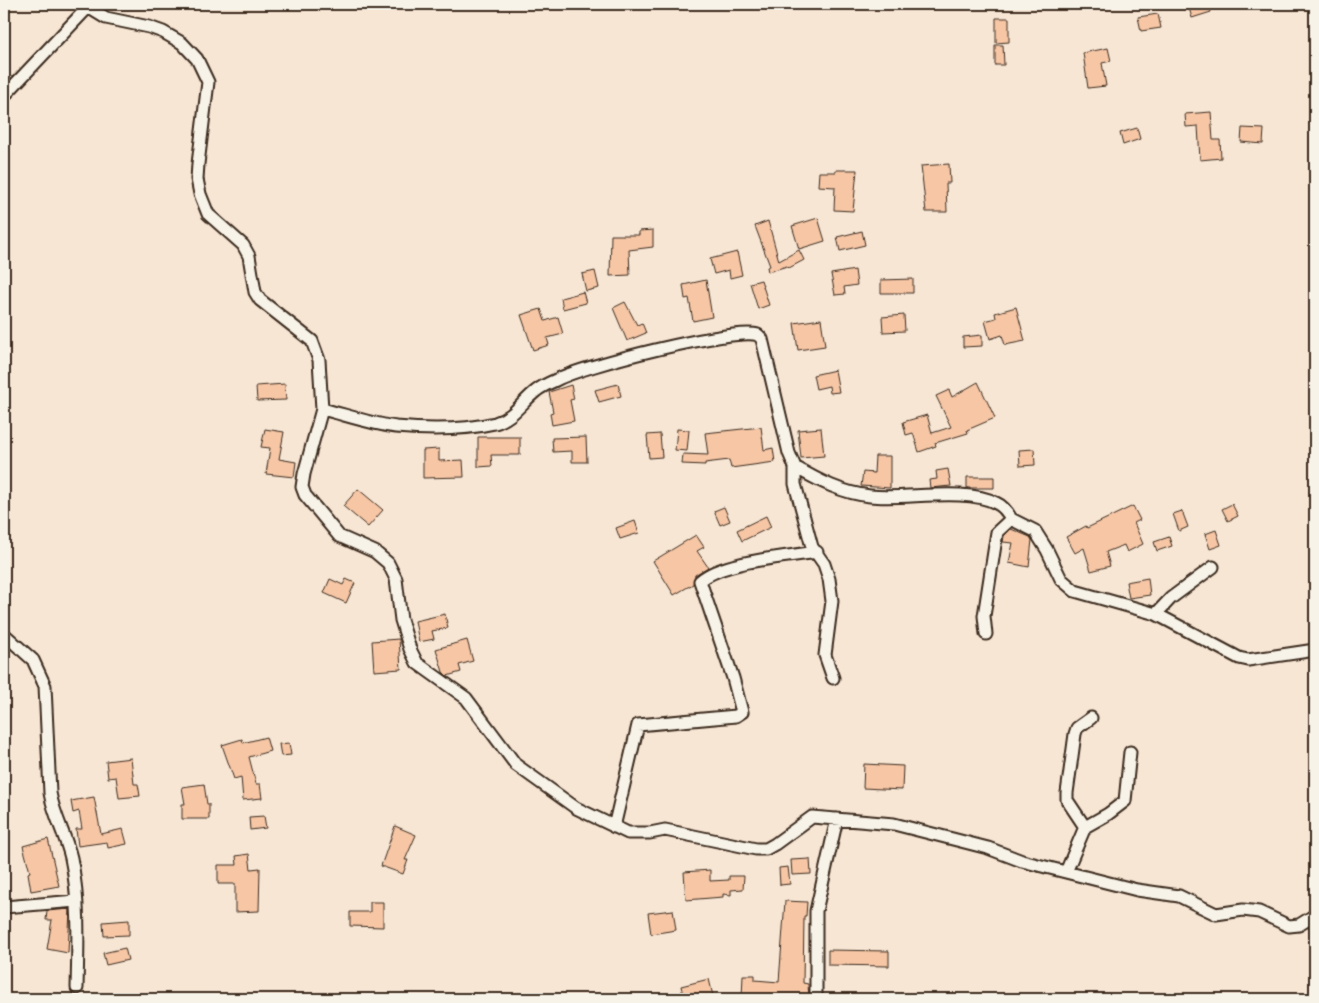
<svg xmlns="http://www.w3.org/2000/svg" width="1319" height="1003" viewBox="0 0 1319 1003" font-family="Dekko,sans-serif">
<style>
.building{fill:#f6c6a5;stroke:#3b2a1e}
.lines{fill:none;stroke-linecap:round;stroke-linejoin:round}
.minor-casing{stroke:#3b2a1e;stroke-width:15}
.minor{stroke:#f7f3e8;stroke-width:11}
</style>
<rect width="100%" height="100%" fill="#f7e6d4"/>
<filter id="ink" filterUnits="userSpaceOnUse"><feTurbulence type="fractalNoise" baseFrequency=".02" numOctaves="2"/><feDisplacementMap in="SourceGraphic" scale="10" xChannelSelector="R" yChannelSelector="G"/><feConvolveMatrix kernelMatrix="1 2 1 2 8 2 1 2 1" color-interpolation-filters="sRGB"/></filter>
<g filter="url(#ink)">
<path class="building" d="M1201,4H1209L1211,12L1192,18L1189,8Z
M1158,14L1161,28L1141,31L1138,17Z
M996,18H1009V42L996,43Z
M995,45H1003L1004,65H995Z
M1108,48L1111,61L1102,63L1106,86L1088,88L1083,53Z
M1211,112L1213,140H1220L1221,158L1200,160L1198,126L1186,127L1185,114Z
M1137,128L1140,139L1123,145L1120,133Z
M1242,128L1264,129L1263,144L1241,142Z
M949,164L950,183H946L947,212H926L921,166Z
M836,170H857L853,211L834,210L835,187L818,186L819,172H836Z
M818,218L825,241L799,249L792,226Z
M768,221L779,261L799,250L804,260L789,268L787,266L768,272L767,267L770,266L755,226Z
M653,230V247L629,250L630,275L610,276L611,235H639V231Z
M862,231L865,245L840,251L837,237Z
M737,252L742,275L730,278L729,270L714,274L710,259Z
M855,270L857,285L844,287L845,294L835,295L831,274Z
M595,271L599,288L586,291L582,274Z
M913,279V293H881V280Z
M706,280L712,317L693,321L689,298L685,299L683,285Z
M761,280L769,305L758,309L750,283Z
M583,292L586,303L563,309L561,298Z
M625,302L637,325L642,323L646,333L627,341L613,308Z
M1016,307L1025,341L1005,345L1002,335L990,339L985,321L996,318L995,313Z
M541,309L545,321L558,317L563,334L547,338L549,345L533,350L521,315Z
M904,315L905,331L883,332L882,317Z
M821,319L825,346L798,350L794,323Z
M982,335V346L963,347V337Z
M835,370L839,392L830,393L829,386L816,389L813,375Z
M978,382L995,418L967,430L968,433L935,443L936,446L919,452L913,433L906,435L903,422L927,415L932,433L951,427L936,396L949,390L952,397Z
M285,384L286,400L257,401L256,386Z
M618,384L621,396L599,402L595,390Z
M571,385L574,399L570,400L574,421L552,425L550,413L553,412L549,392Z
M761,427L764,450L773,448L775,462L731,468L729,460L705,463V465L682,464L683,454L708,455L705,433Z
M821,428L824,456L801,458L798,430Z
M265,429L284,432L279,459L296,462L294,477L266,474L270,448L261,447Z
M677,429L689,430L687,451L675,450Z
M660,434L662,457L649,458L647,435Z
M478,437H520V455H491L492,466L478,467Z
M586,437L587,462H572V451L553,452L552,438Z
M439,449V461L463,460L464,477L423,478V450Z
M1034,449L1035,465L1020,466L1019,450Z
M875,456H890V488L861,486L863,472L874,473Z
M948,469L951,486L930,488L929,480L937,479L936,471Z
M967,477H994V488H967Z
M358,489L383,510L368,527L343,506Z
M1232,504L1238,516L1228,521L1222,509Z
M1133,506L1140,520L1134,523L1143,544L1127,552L1124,545L1106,552L1110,566L1091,571L1084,548L1075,553L1066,537L1086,526L1087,528Z
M724,507L730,521L720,525L714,511Z
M1182,511L1188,527L1179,531L1173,514Z
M766,516L771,527L742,541L737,530Z
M635,521L639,533L620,539L616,528Z
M1011,529L1030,537L1032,540L1029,567L1009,563L1013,543L1003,542L1004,536Z
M1216,530L1221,545L1210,549L1205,534Z
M696,535L704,547L697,551L708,567L695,575L693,584L674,595L653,561Z
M1169,537L1172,546L1157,551L1154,542Z
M1148,578L1150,595L1129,598L1126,582Z
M330,579L343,585L346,579L355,583L346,603L324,593Z
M445,614L448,628L432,631L434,639L419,642L415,621Z
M399,639L401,669L374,671L372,641Z
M467,640L473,661L459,665L461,672L447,676L443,672L436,649Z
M266,737L270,751L249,757L256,784H260L262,798L243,800L241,777L234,779L222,745L242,739L243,743Z
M289,743L291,755L281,756L279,744Z
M131,758L134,784H138L140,796L119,798L116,777L108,778L106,761Z
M864,764L903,766L902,790L863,788Z
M204,784L207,804H209V819H182V804H185L182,787Z
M94,797L101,834L123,829L127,844L108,848L107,842L78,846L76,829H82L79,811L73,813L71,801Z
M264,816L266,828L250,830L249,817Z
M395,826L416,835L405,860H408L403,874L381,866Z
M48,839L59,886L31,891L28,873L30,872L23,846Z
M249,854L251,869L260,868L259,911L235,912V884H218V865H237L236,856Z
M810,859L811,874L792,875L791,860Z
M788,867L790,884L780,885L779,868Z
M710,870V881L729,880V876H744L743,889L731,890V895L723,894V897L686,900L684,872Z
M785,901L807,902L806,916H804L803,983L808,984L809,999L742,998L743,975H755V980L779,982Z
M370,902H383V927L350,926V912H370Z
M70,909L68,953L47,949L52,920H46L47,911Z
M673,910L676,930L651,934L648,913Z
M129,920V935L104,936L103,922Z
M125,948L128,960L106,965L103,953Z
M828,950L889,951V966L828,965Z
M709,979L713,996L684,999L681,986Z"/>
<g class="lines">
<g class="minor-casing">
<path id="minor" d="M88,7L106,18L149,27L163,32L182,43L197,59L208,82L198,164L197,179L200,194L208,214L243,245L249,256L255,292L260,300L312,341L319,360L322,409L304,474L302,487L305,495L339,536L375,552L388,563L396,579L401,620L410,649L417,663L466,698L516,765L576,808L628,833H650L665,830L756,849H766L775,844L812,817L894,824L988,848L1022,861L1137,890L1179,896L1216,914L1243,910L1259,912L1289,926L1299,925L1315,915
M4,96L91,4
M322,409C346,415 372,424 396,427C427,430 464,430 495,423C513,418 522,402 536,391C542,386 549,383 556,380C581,366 735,327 758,335L762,339L789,453L795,467V484L812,547L824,564L829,579L832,601L825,655L833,678
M795,467C819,481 842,493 870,496C905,500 966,487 996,503C1003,506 1008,513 1011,519L997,532L984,616L986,634
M1011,519L1035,531L1047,550L1061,579L1075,591L1156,614L1239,658L1248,660L1315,650
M1156,614L1171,598L1213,567
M4,634L33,660L45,686L50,793C54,816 66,836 71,858C80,901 78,945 77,988
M614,827L638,725L736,716L742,712L733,678L700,581C722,561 786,557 817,552
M1085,827L1067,800V793L1075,734L1077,728L1091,718
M1066,872L1085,827L1108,814L1125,801L1130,752
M4,907L76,901
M816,999V911L837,819"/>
</g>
<use href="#minor" class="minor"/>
</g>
</g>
<rect width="1319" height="1003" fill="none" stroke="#f7f3e8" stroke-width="20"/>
<rect x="10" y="10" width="1299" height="983" fill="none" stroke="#3b2a1e" stroke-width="2" filter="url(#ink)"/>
</svg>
